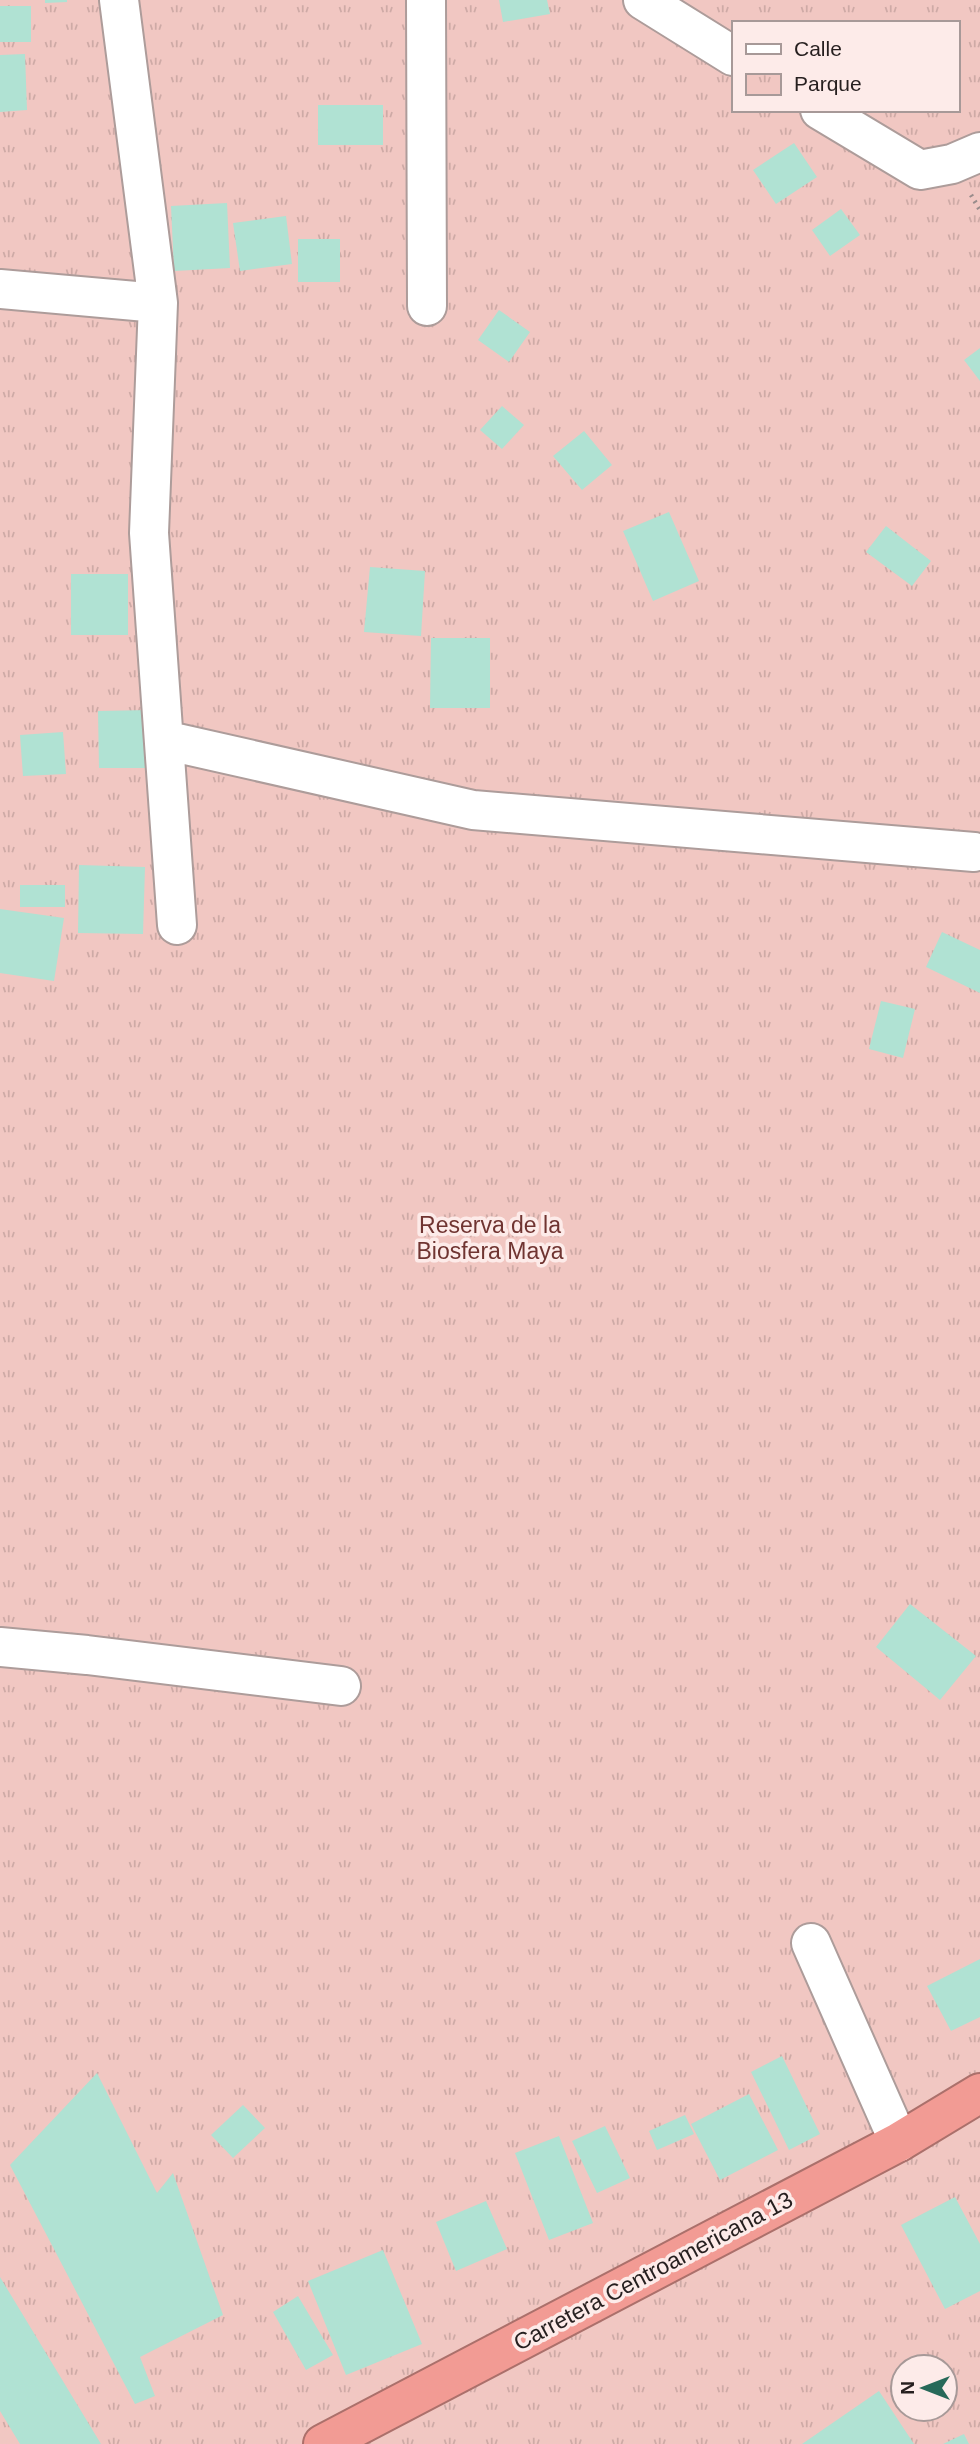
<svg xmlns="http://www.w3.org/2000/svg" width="980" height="2444" viewBox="0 0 980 2444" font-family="Arial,sans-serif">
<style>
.park{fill:url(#park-tufts);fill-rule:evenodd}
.building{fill:#b0e2d3}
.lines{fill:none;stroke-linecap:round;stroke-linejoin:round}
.minor-casing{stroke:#ad9c9a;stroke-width:42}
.highway-casing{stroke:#ab706b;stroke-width:42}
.path{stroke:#998c8b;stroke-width:4.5;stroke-dasharray:2 5;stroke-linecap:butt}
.minor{stroke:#fff;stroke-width:38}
.highway{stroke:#f29b94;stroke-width:38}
.labels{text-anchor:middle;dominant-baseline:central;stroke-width:7;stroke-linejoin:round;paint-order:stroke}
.park-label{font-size:23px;fill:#703431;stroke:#fdebe9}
.street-label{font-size:23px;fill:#261f1f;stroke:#fdebe9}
</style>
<defs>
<pattern id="park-tufts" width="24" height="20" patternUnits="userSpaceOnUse" patternTransform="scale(1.75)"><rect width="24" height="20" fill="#f1c7c2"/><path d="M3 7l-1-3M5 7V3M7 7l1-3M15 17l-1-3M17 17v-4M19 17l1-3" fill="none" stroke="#ceaaa6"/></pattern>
</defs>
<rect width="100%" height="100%" fill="#fdebe9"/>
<path class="park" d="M0,0H980V2444H0ZM733,23H957V110H733ZM903,2367H945V2409H903Z"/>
<path class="building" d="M45,0H67V2L45,3Z
M499,0H547L550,14L503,22Z
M0,6H31V42H0Z
M25,54L27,110L0,112V55Z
M318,105H383V145H318Z
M794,143L817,177L776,204L753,170Z
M227,203L230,268L174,271L171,206Z
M841,209L860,235L830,256L812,230Z
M286,216L292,264L240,271L233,223Z
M298,239H340V282H298Z
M499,310L530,332L509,362L478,340Z
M980,348V381L964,360Z
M502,406L524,425L502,449L480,430Z
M584,431L612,465L582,490L553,456Z
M669,512L699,581L653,601L623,531Z
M886,526L931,561L912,586L866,552Z
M370,567L425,571L421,636L364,632Z
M71,574H128V635H71Z
M431,638H490V708H430Z
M148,710V768H99L98,711Z
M63,732L66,774L23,776L20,735Z
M79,865L145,867L143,934L78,933Z
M20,885H65V907H20Z
M0,909L64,918L54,981L0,973Z
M942,932L980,950V993L926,967Z
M881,1001L915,1009L903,1058L869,1049Z
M910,1604L976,1656L940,1700L876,1647Z
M980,1959V2017L951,2031L927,1986Z
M782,2056L820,2134L789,2150L751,2072Z
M97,2073L157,2193L173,2173L223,2315L140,2357L155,2396L135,2404L10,2165Z
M749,2094L778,2150L720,2180L691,2124Z
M243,2105L265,2128L233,2158L211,2135Z
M685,2115L694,2134L657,2150L649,2131Z
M605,2126L630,2178L597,2193L572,2141Z
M559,2136L593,2223L549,2240L515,2153Z
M955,2197L980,2244V2291L945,2309L901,2225Z
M486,2201L507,2249L456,2271L436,2222Z
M383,2250L422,2344L346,2375L308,2281Z
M0,2277L101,2444H20L0,2411Z
M298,2296L333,2355L306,2370L273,2312Z
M879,2391L914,2444H802Z
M964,2434L969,2444H943Z"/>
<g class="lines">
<g class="minor-casing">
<path id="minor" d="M119,0L158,303L149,533L177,925
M426,0L427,306
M643,0L733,56
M820,110L920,170L952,164L980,152
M0,289L158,303
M164,740L473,810L974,852
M0,1647L87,1655L341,1686
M811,1943L899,2142"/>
</g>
<g class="highway-casing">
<path id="highway" d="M323,2444L899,2142L980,2093"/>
</g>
<path class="path" d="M971,195L980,210"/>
<use href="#minor" class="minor"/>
<use href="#highway" class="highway"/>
</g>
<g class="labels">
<g class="park-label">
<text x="490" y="1225">Reserva de la<tspan x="490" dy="26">Biosfera Maya</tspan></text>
</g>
<g class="street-label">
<text transform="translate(653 2271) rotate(-28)">Carretera Centroamericana 13</text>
</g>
</g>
<rect x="732" y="21" width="228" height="91" fill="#fdebe9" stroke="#a79998" stroke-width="2"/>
<rect x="746" y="44" width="35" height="10" fill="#ffffff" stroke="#a79998" stroke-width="2"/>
<text x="794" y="56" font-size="21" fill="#261f1f">Calle</text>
<rect x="746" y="74" width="35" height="21" fill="url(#park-tufts)" stroke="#a79998" stroke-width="2"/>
<text x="794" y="91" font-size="21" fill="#261f1f">Parque</text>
<g transform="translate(924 2388) rotate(270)"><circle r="33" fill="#fdebe9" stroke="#a79998" stroke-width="2"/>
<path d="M0-5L12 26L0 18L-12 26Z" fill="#276959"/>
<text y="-10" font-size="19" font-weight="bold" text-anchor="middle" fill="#261f1f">N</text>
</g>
</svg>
